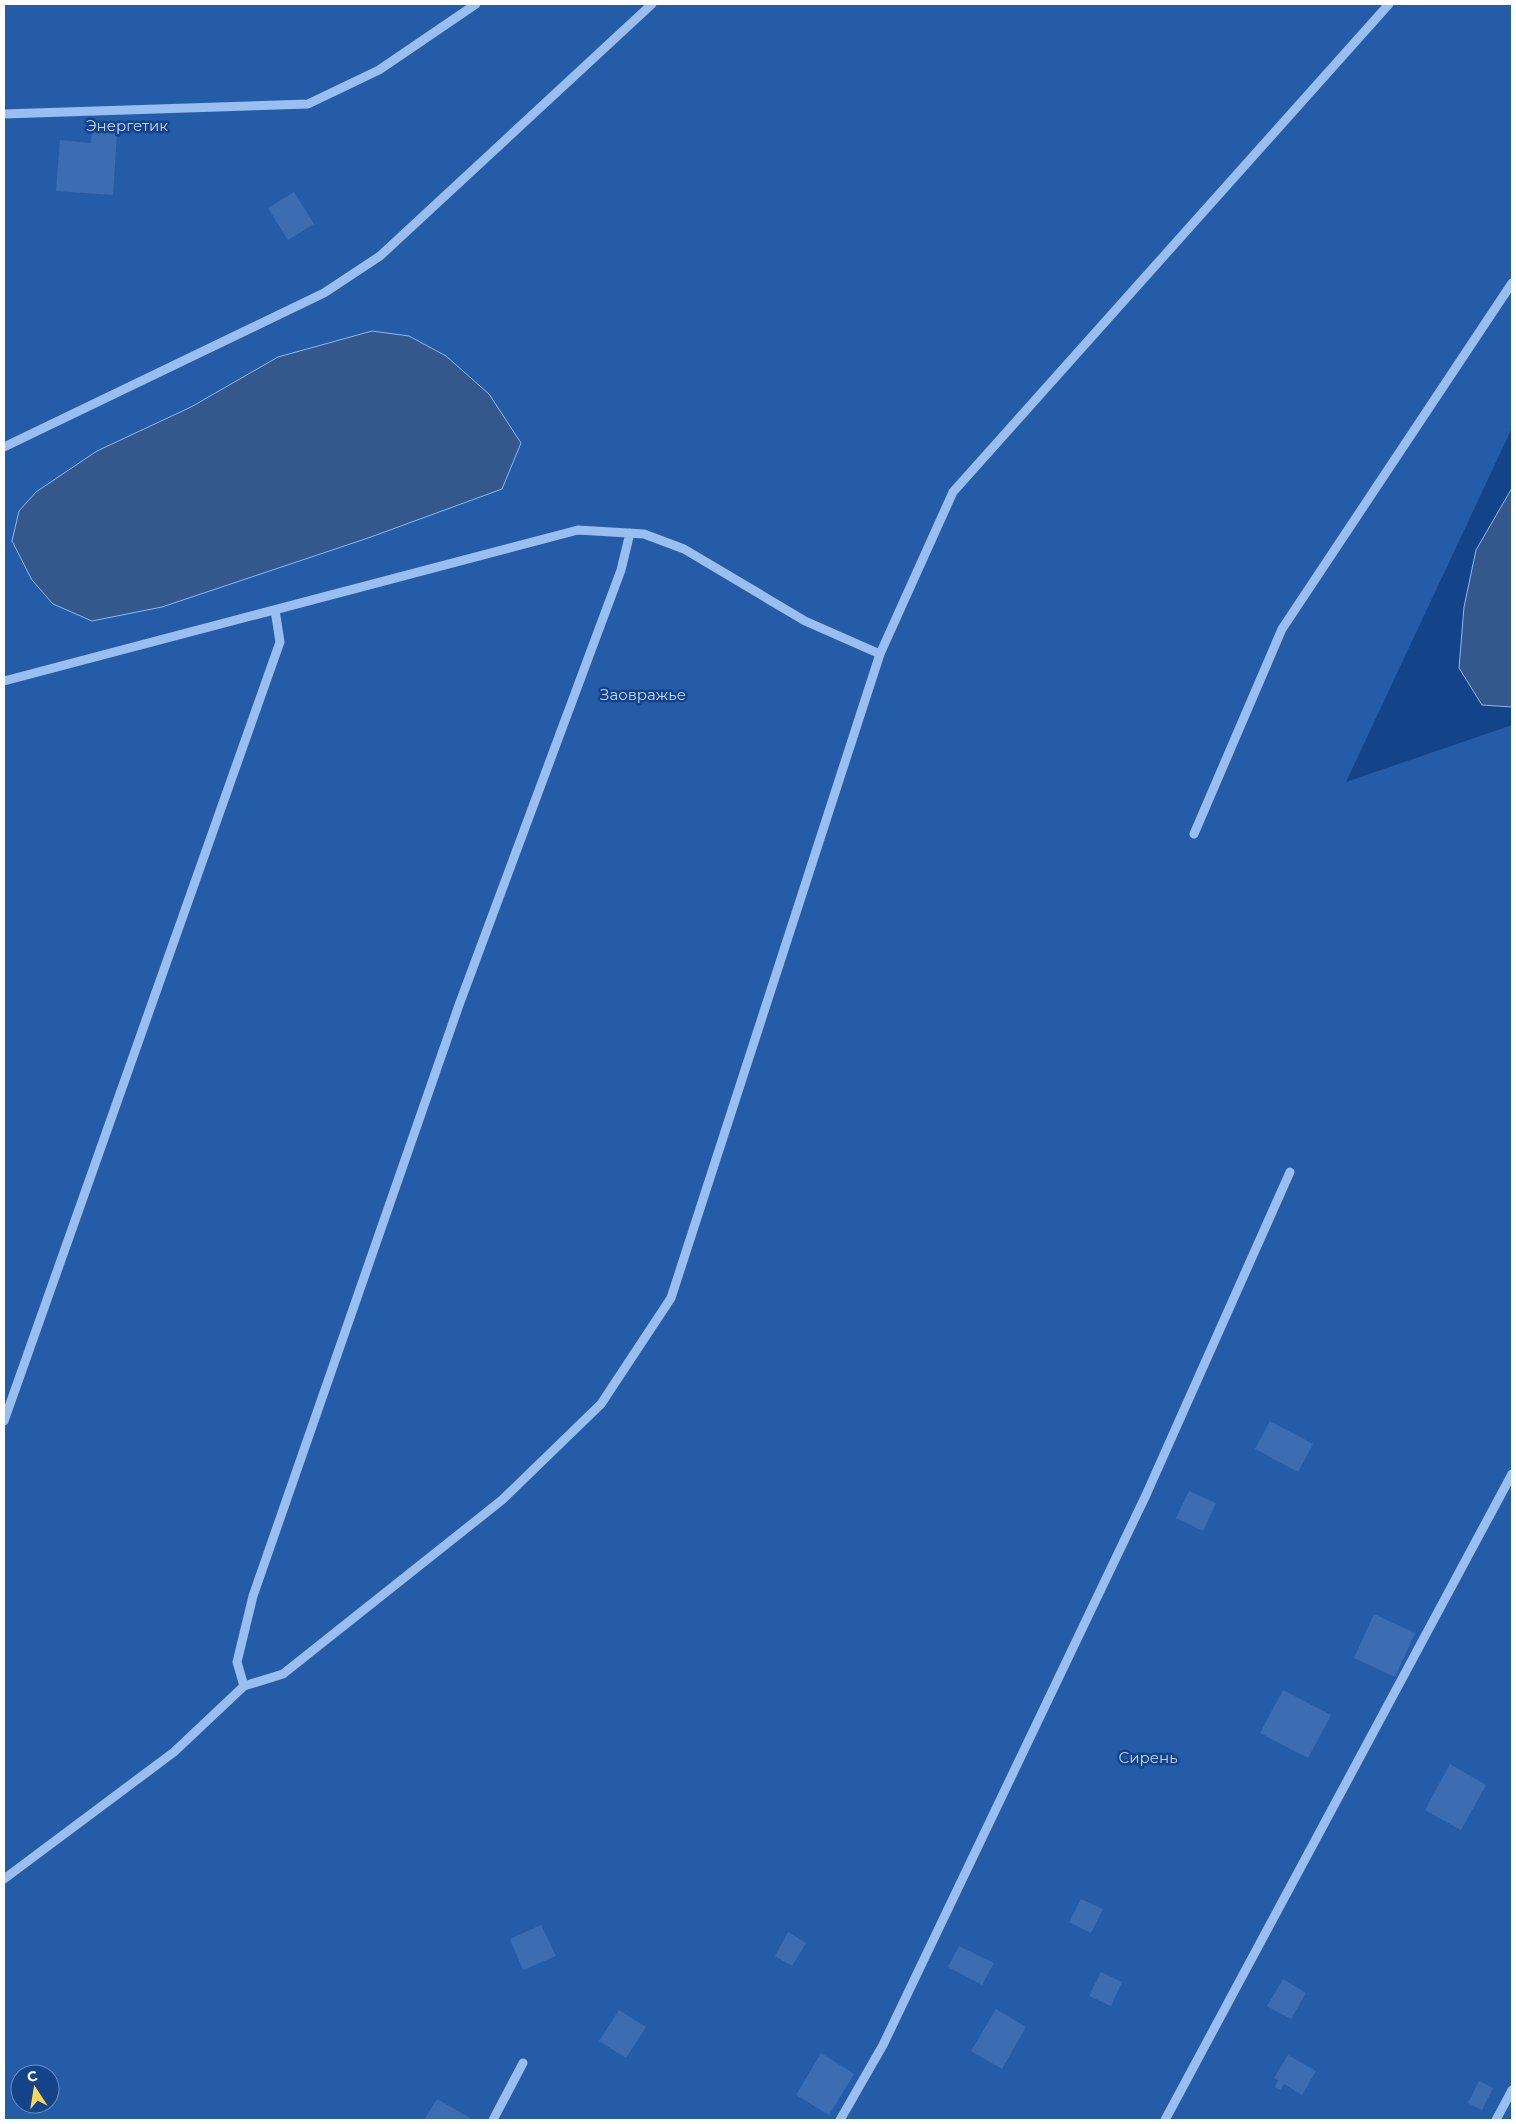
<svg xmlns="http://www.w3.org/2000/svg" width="1516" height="2124" viewBox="0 0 1516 2124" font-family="Montserrat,sans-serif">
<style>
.green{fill:#255ca8;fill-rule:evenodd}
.water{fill:#34578c;stroke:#8bb8f3}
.building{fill:#3c6db3}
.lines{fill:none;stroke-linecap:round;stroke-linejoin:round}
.minor{stroke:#99bef0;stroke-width:9}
.labels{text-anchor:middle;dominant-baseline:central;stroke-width:5;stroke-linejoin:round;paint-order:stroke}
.park-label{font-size:15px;fill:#c0d9fc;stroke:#134389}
</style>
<rect width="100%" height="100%" fill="#134389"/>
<path class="green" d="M4,4H1512V428L1346,782L1512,725V2120H4ZM20,2074H50V2104H20Z"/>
<path class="water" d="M372,331L409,336L446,356L489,394L521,443L502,489L368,538L162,607L92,621L53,604L32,580L12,541L19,511L36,492L97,451L191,407L278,357Z
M1512,488V707L1482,705L1459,668L1464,607L1476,550Z"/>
<path class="building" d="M92,131L117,133L113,195L56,191L60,140L91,143Z
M294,192L314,224L288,240L268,208Z
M1270,1421L1313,1444L1298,1472L1255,1449Z
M1189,1491L1216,1503L1203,1531L1176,1518Z
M1374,1614L1415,1633L1395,1677L1354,1658Z
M1283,1690L1331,1715L1308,1758L1260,1733Z
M1450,1764L1486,1785L1461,1830L1425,1810Z
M1081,1899L1103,1909L1091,1933L1069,1922Z
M541,1925L556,1956L523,1970L510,1939Z
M788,1932L806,1943L792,1966L775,1956Z
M959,1946L994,1963L982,1985L948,1967Z
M1101,1972L1122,1982L1111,2006L1089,1996Z
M1283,1979L1306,1993L1291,2019L1267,2006Z
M996,2009L1026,2027L1002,2069L971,2051Z
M619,2010L646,2027L626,2058L599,2041Z
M821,2053L854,2074L829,2115L796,2095Z
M1288,2055L1316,2071L1302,2095L1284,2084L1280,2090L1275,2087L1278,2080L1274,2078Z
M1479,2081L1493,2088L1482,2110L1468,2103Z
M437,2099L470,2118L469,2120H424Z"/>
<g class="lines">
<path class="minor" d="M4,114L308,104L379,70L476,4
M4,447L324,293L380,256L652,4
M4,681L578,530L644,534L684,549L805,621L880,654
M1194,834L1282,629L1512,283
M4,1421L280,642L275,610
M244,1686L237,1662L253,1596L459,1005L621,570L630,533
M4,1879L174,1752L244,1686L283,1674L502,1500L601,1404L671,1298L880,654L953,492L1389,4
M493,2120L523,2063
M840,2120L883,2045L1146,1495L1290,1172
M1165,2120L1512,1474
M1496,2120L1512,2090"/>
</g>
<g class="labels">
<g class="park-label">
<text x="127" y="125">Энергетик</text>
<text x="643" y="694">Заовражье</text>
<text x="1148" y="1757">Сирень</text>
</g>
</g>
<rect width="1516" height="2124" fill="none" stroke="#ffffff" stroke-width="10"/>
<g transform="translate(35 2089) rotate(348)"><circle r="24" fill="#134389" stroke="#718eb8"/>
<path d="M0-4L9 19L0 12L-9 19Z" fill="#ffd558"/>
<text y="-8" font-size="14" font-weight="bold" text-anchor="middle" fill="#ffffff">С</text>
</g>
</svg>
